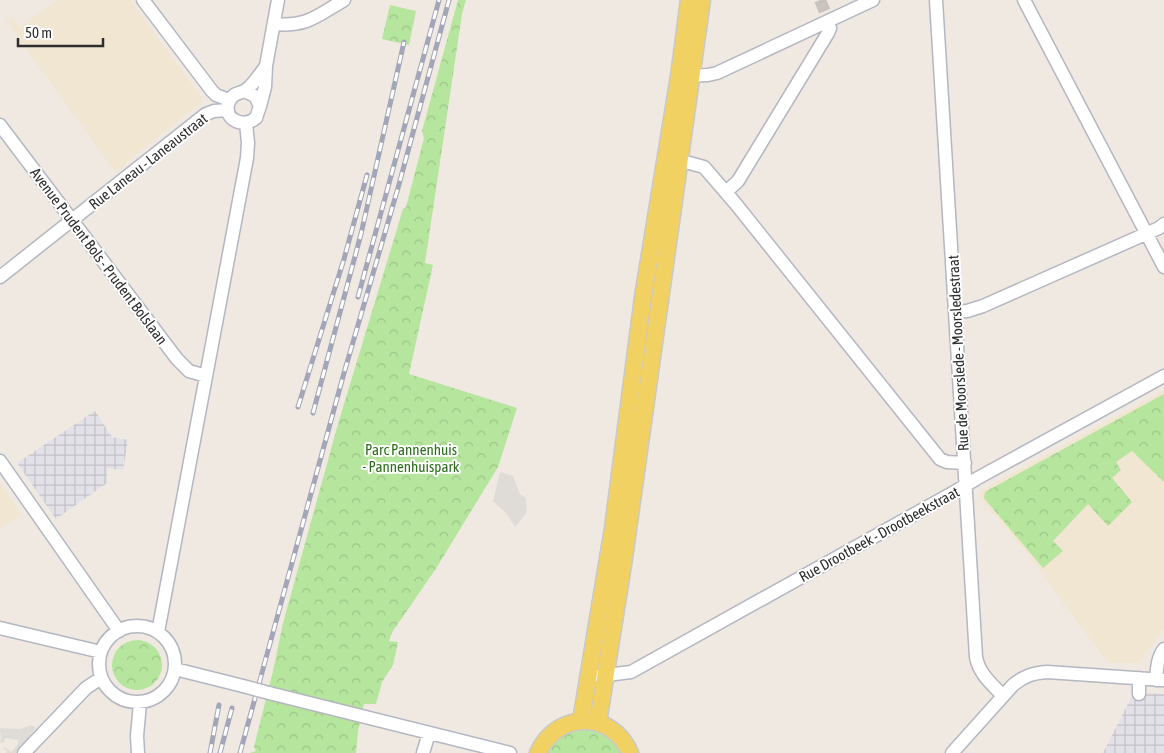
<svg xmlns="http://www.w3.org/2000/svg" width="1164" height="753" viewBox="0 0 1164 753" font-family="'Asap Condensed',sans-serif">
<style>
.industrial{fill:url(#industrial-grid)}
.education{fill:#f0e6d1}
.forest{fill:url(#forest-crowns)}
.plaza{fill:#dfdcd8}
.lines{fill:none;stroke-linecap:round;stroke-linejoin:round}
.minor-tunnel{stroke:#c8c4bd;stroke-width:12;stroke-dasharray:12 6;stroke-linecap:butt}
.minor-casing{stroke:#b4b7c1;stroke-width:15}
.major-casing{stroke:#c9c9c9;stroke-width:19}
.minor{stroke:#fff;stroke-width:12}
.major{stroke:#f2d163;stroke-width:16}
.rail-casing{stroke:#a3a6b8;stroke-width:5}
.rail{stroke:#fff;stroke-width:3;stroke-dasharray:9;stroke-linecap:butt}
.minor-bridge-casing{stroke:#b4b7c1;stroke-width:15;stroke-linecap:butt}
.minor-bridge{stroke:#fff;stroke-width:12}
.labels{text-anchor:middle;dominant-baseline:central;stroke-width:4;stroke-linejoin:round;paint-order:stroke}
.street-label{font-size:15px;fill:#2e2e2e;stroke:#fff}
.park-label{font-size:15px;fill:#2c6e1b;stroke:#fff}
</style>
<defs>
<pattern id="industrial-grid" width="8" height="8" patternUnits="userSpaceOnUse" patternTransform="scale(1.25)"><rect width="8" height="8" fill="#e3e1e8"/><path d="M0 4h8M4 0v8" fill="none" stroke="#c3c1c7"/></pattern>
<pattern id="forest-crowns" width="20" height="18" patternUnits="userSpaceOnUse" patternTransform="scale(1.25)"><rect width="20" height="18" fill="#b6e59e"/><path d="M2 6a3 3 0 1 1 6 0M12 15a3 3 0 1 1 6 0" fill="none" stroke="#9dc588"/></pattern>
</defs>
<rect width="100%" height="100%" fill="#efe9e1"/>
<path class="industrial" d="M95,411L112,437L128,440L123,470L107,468V483L56,519L17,463Z
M1134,692L1164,694V753H1103Z"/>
<path class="education" d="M57,0H130L202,98V102L125,163L126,165L116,173L6,21L12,17L20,27Z
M1164,390V630L1138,663H1108L1025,551L980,498L979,495L982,490Z
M0,483L22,514L0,529Z"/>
<path class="forest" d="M458,0H466L462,14L425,263L433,265L409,374L517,408L498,467L437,567L393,631L389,641L398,642L393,665L382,682L376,704H364L358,731L356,753H250L256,751L254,747L273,671L283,623L338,424L403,209L406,207L424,138L422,131Z
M390,5L416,11L409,45L382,39Z
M1164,394V482L1132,451L1116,462L1121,470L1112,478L1132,502L1108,526L1088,504L1053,541L1063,551L1043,568L984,498L985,492Z
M112 665a25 25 0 1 1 50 0a25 25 0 1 1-50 0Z
M586,729C603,733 612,738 622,753H547C554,737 569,730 586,729Z"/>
<path class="plaza" d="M500,472L513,476L520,494L526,498L527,512L515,527L506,513L493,501Z
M32,725L36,728L30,735L31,737L16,753H6L7,751L3,748L5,747L11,752L18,744V740L5,738L4,742L0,743L1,740L0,728L20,729Z"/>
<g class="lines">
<path class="minor-tunnel" d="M820,0L826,14"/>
<g class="minor-casing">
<path id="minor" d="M143,0L212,91L216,95L229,100
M936,0L976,657C979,674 992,684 1003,696
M1024,0L1164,267
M274,24C307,27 317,16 344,0
M684,76L708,75L717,73L873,0
M244,91L255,96L260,106L256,118C242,130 220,117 230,100C234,92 240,94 246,90C254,84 260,74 266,66
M260,106L265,87L266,66L278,0
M0,125L177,359L189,371L206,376
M671,158L704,167L735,203L940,459L947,462L965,463
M726,192L738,181L828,33L830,28L827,22
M0,277L206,114L214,111L228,110
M955,312L967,311L983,306L1159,228L1164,224
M0,461L119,631
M99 664a38 38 0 1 1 76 0a38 38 0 1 1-76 0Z
M0,628L101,652
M158,632L247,158L248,143L246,123
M175,669L243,686
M599,676L631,672L956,491L976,479L1164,376
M1156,680C1157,669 1157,658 1164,649
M269,693L510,753
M1139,694V678
M24,753L86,688L101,678
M138,753L137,736L140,703
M423,753L429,733
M952,753L1013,685C1024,676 1033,673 1047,672L1164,680"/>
</g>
<g class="major-casing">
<path id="major" d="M581,721L613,528L643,297L679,76L689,0
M598,723L624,558L702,0
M538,753C557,711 612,710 630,753"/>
</g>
<use href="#minor" class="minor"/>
<use href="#major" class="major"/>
<g class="rail-casing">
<path id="rail" d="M358,297L439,0
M298,407L344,259L367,175
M313,413L361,234L404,42
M210,753L219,705
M220,753L232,708
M240,753L344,373L398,188L449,0"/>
</g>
<use href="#rail" class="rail"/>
<g class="minor-bridge-casing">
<path id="minor-bridge" d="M243,686L269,693"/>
</g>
<use href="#minor-bridge" class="minor-bridge"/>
</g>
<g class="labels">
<g class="street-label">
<text transform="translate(148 161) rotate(-38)">Rue Laneau - Laneaustraat</text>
<text transform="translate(99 256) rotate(53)">Avenue Prudent Bols - Prudent Bolslaan</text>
<text transform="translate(958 353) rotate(-93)">Rue de Moorslede - Moorsledestraat</text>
<text transform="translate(879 534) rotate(-29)">Rue Drootbeek - Drootbeekstraat</text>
</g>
<g class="park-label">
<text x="411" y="449">Parc Pannenhuis<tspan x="411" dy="17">- Pannenhuispark</tspan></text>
</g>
</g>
<path d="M18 38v8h85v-8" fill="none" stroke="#2e2e2e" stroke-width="2.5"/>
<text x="25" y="38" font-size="15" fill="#2e2e2e" stroke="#ffffff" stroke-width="4" paint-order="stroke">50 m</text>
</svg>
